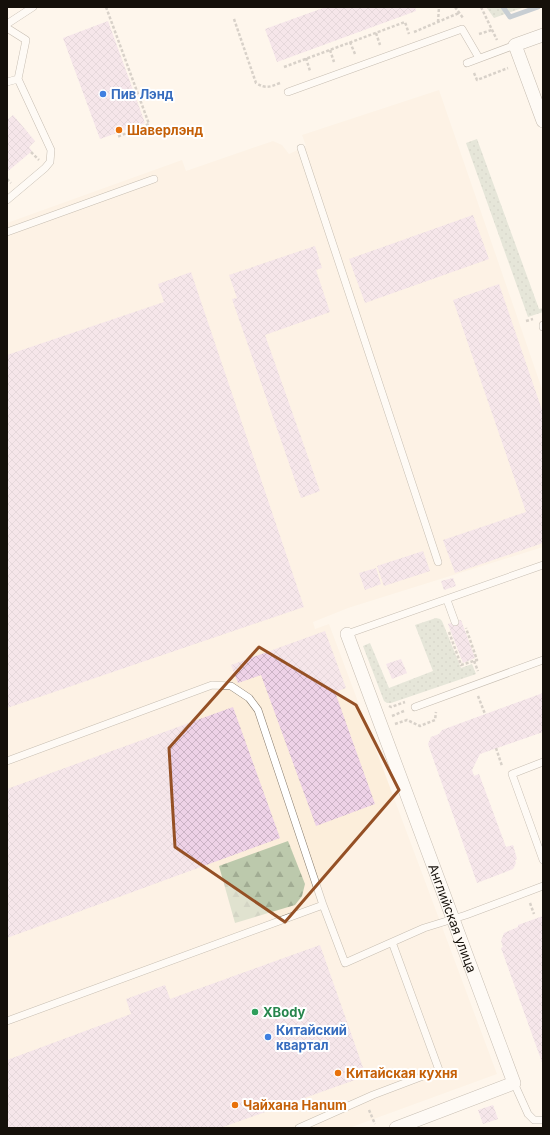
<svg xmlns="http://www.w3.org/2000/svg" width="550" height="1135" viewBox="0 0 550 1135" font-family="Inter,sans-serif">
<style>
.built{fill:#fceedb}
.grass{fill:url(#grass-dots)}
.forest{fill:url(#forest-firs)}
.lines{fill:none;stroke-linecap:round;stroke-linejoin:round}
.stream{stroke:#889db4;stroke-width:5}
.building{fill:url(#building-cross-hatch)}
.lane-casing{stroke:#85796a;stroke-width:8}
.street-casing{stroke:#85796a;stroke-width:14}
.path{stroke:#aca59d;stroke-width:2.5;stroke-dasharray:3 2;stroke-linecap:butt}
.lane{stroke:#fff;stroke-width:7}
.street{stroke:#fff;stroke-width:13}
.marked{fill:none;stroke:#955025;stroke-width:3;stroke-linejoin:round}
.shop-dot{fill:#3f7fe0;stroke:#fff;stroke-width:1.5}
.food-dot{fill:#e8710a;stroke:#fff;stroke-width:1.5}
.leisure-dot{fill:#2e9e5b;stroke:#fff;stroke-width:1.5}
.labels{text-anchor:middle;dominant-baseline:central;stroke-width:4;stroke-linejoin:round;paint-order:stroke}
.shop-label{font-size:13px;font-weight:bold;fill:#366cbe;stroke:#fff;text-anchor:start}
.food-label{font-size:13px;font-weight:bold;fill:#c56008;stroke:#fff;text-anchor:start}
.street-label{font-size:13px;fill:#15100a;stroke:#fff}
.leisure-label{font-size:13px;font-weight:bold;fill:#27864d;stroke:#fff;text-anchor:start}
</style>
<defs>
<pattern id="grass-dots" width="8" height="8" patternUnits="userSpaceOnUse"><rect width="8" height="8" fill="#c9d2c0"/><path d="M2 2h.1M6 6h.1" fill="none" stroke="#acb3a4" stroke-width="1.8" stroke-linecap="round"/></pattern>
<pattern id="forest-firs" width="22" height="20" patternUnits="userSpaceOnUse"><rect width="22" height="20" fill="#bcc9ac"/><path d="M5 1l3.5 6h-7zM16 11l3.5 6h-7z" fill="#a1ac93"/></pattern>
<pattern id="building-cross-hatch" width="8" height="8" patternUnits="userSpaceOnUse"><rect width="8" height="8" fill="#eed2e7"/><path d="M0 0l8 8M0 8l8-8" fill="none" stroke="#cbb3c5"/></pattern>
</defs>
<rect width="100%" height="100%" fill="#fef6ec"/>
<path class="built" d="M439,90L543,392V547L348,608L313,622L315,629L329,624L497,1074L349,1128H7V223L182,160L186,171L273,141L282,145L289,154L306,146L302,135Z"/>
<path class="grass" d="M486,7H525L494,18Z
M477,139L539,309L543,308V312L528,317L466,143Z
M436,618L440,619L442,621L461,668L472,664L476,674L391,703H387L384,701L363,646L370,643L389,688L433,671L415,625Z"/>
<path class="forest" d="M288,841L305,884L302,896L295,905L235,923L219,866Z"/>
<g class="lines">
<path class="stream" d="M503,7L510,17L538,7"/>
</g>
<path class="building" d="M326,7H415L416,11L277,62L265,29Z
M108,21L145,123L100,139L63,38Z
M13,115L35,141L29,147L32,151L7,172V117L9,119Z
M473,215L489,259L365,303L349,259Z
M315,246L322,268L316,270L330,312L265,335L320,491L301,498L232,299L237,298L229,275Z
M191,272L304,607L7,708V355L164,302L158,284Z
M499,284L543,413V543L455,573L443,540L526,512L453,300Z
M423,551L430,571L384,586L377,566Z
M376,568L381,584L365,590L359,573Z
M453,578L456,586L444,590L441,581Z
M461,620L475,658L463,663L448,624Z
M325,631L346,688L335,692L375,804L316,826L261,675L238,683L231,665Z
M401,659L407,673L392,679L386,664Z
M543,693V732L480,754L472,770L474,776L479,774L506,847L513,845L517,859L515,860L516,863L513,869L477,883L428,744L431,737L439,734L442,730Z
M233,707L280,838L7,938V789Z
M543,916V1065L501,948L503,947L501,941L504,933L518,927V925Z
M320,945L366,1076L220,1128H7V1060L131,1014L126,999L165,985L170,999Z
M493,1105L498,1119L483,1124L478,1110Z"/>
<g class="lines">
<g class="lane-casing">
<path id="lane" d="M7,24L33,7
M7,28L26,40L18,79L51,150L50,162L45,168L7,200
M467,63L515,45
M7,82L18,79
M288,92L462,29L479,58
M301,148L438,562
M7,232L154,179
M543,325V327
M447,600L455,622
M347,634L543,565
M415,707L543,660
M7,761L212,685L231,686L249,698L258,710L323,905L345,963L424,928L466,915L543,886
M543,762L512,774L543,860
M7,1021L323,905
M514,1083L528,1114L534,1120H543
M299,1128L373,1095L439,1070L392,942"/>
</g>
<g class="street-casing">
<g id="street">
<path d="M543,35L515,45L543,121"/>
<path id="s1" d="M347,634L514,1083L396,1128"/>
</g>
</g>
<path class="path" d="M106,7L149,124L117,137
M455,7L463,18
M481,7L497,40
M234,19L256,83C266,89 270,87 280,83
M438,22L439,7
M414,32L459,13
M376,33L380,45
M479,34L492,30
M350,42L355,54
M330,50L334,62
M306,58L310,71
M284,67L405,22L409,34
M474,73L477,80L508,68
M31,152L39,160
M7,179L11,183
M526,321L533,319
M449,632L461,665L477,660L466,628
M474,661L478,671
M478,696L485,714
M389,706L391,707L405,702
M392,716L404,711
M395,724L407,720L420,726L435,720L436,712
M496,748L502,766
M530,903L534,914
M369,1110L375,1124"/>
<use href="#lane" class="lane"/>
<use href="#street" class="street"/>
</g>
<path d="M0 0H550V1135H0ZM259,647L356,705L399,790L285,922L175,847L169,748Z" fill="#fef6ec" fill-opacity=".55" fill-rule="evenodd"/>
<path class="marked" d="M259,647L356,705L399,790L285,922L175,847L169,748Z"/>
<g class="shop-dot">
<circle cx="103" cy="94" r="4"/>
<circle cx="268" cy="1037" r="4"/>
</g>
<g class="food-dot">
<circle cx="119" cy="130" r="4"/>
<circle cx="338" cy="1073" r="4"/>
<circle cx="235" cy="1105" r="4"/>
</g>
<circle class="leisure-dot" cx="255" cy="1012" r="4"/>
<g class="labels">
<g class="shop-label">
<text x="111" y="94">Пив Лэнд</text>
<text x="276" y="1030">Китайский<tspan x="276" dy="15">квартал</tspan></text>
</g>
<g class="food-label">
<text x="127" y="130">Шаверлэнд</text>
<text x="346" y="1073">Китайская кухня</text>
<text x="243" y="1105">Чайхана Hanum</text>
</g>
<g class="street-label">
<text stroke="none"><textPath href="#s1" startOffset="303">Английская улица</textPath></text>
</g>
<g class="leisure-label">
<text x="263" y="1012">XBody</text>
</g>
</g>
<rect width="550" height="1135" fill="none" stroke="#15100a" stroke-width="16"/>
</svg>
